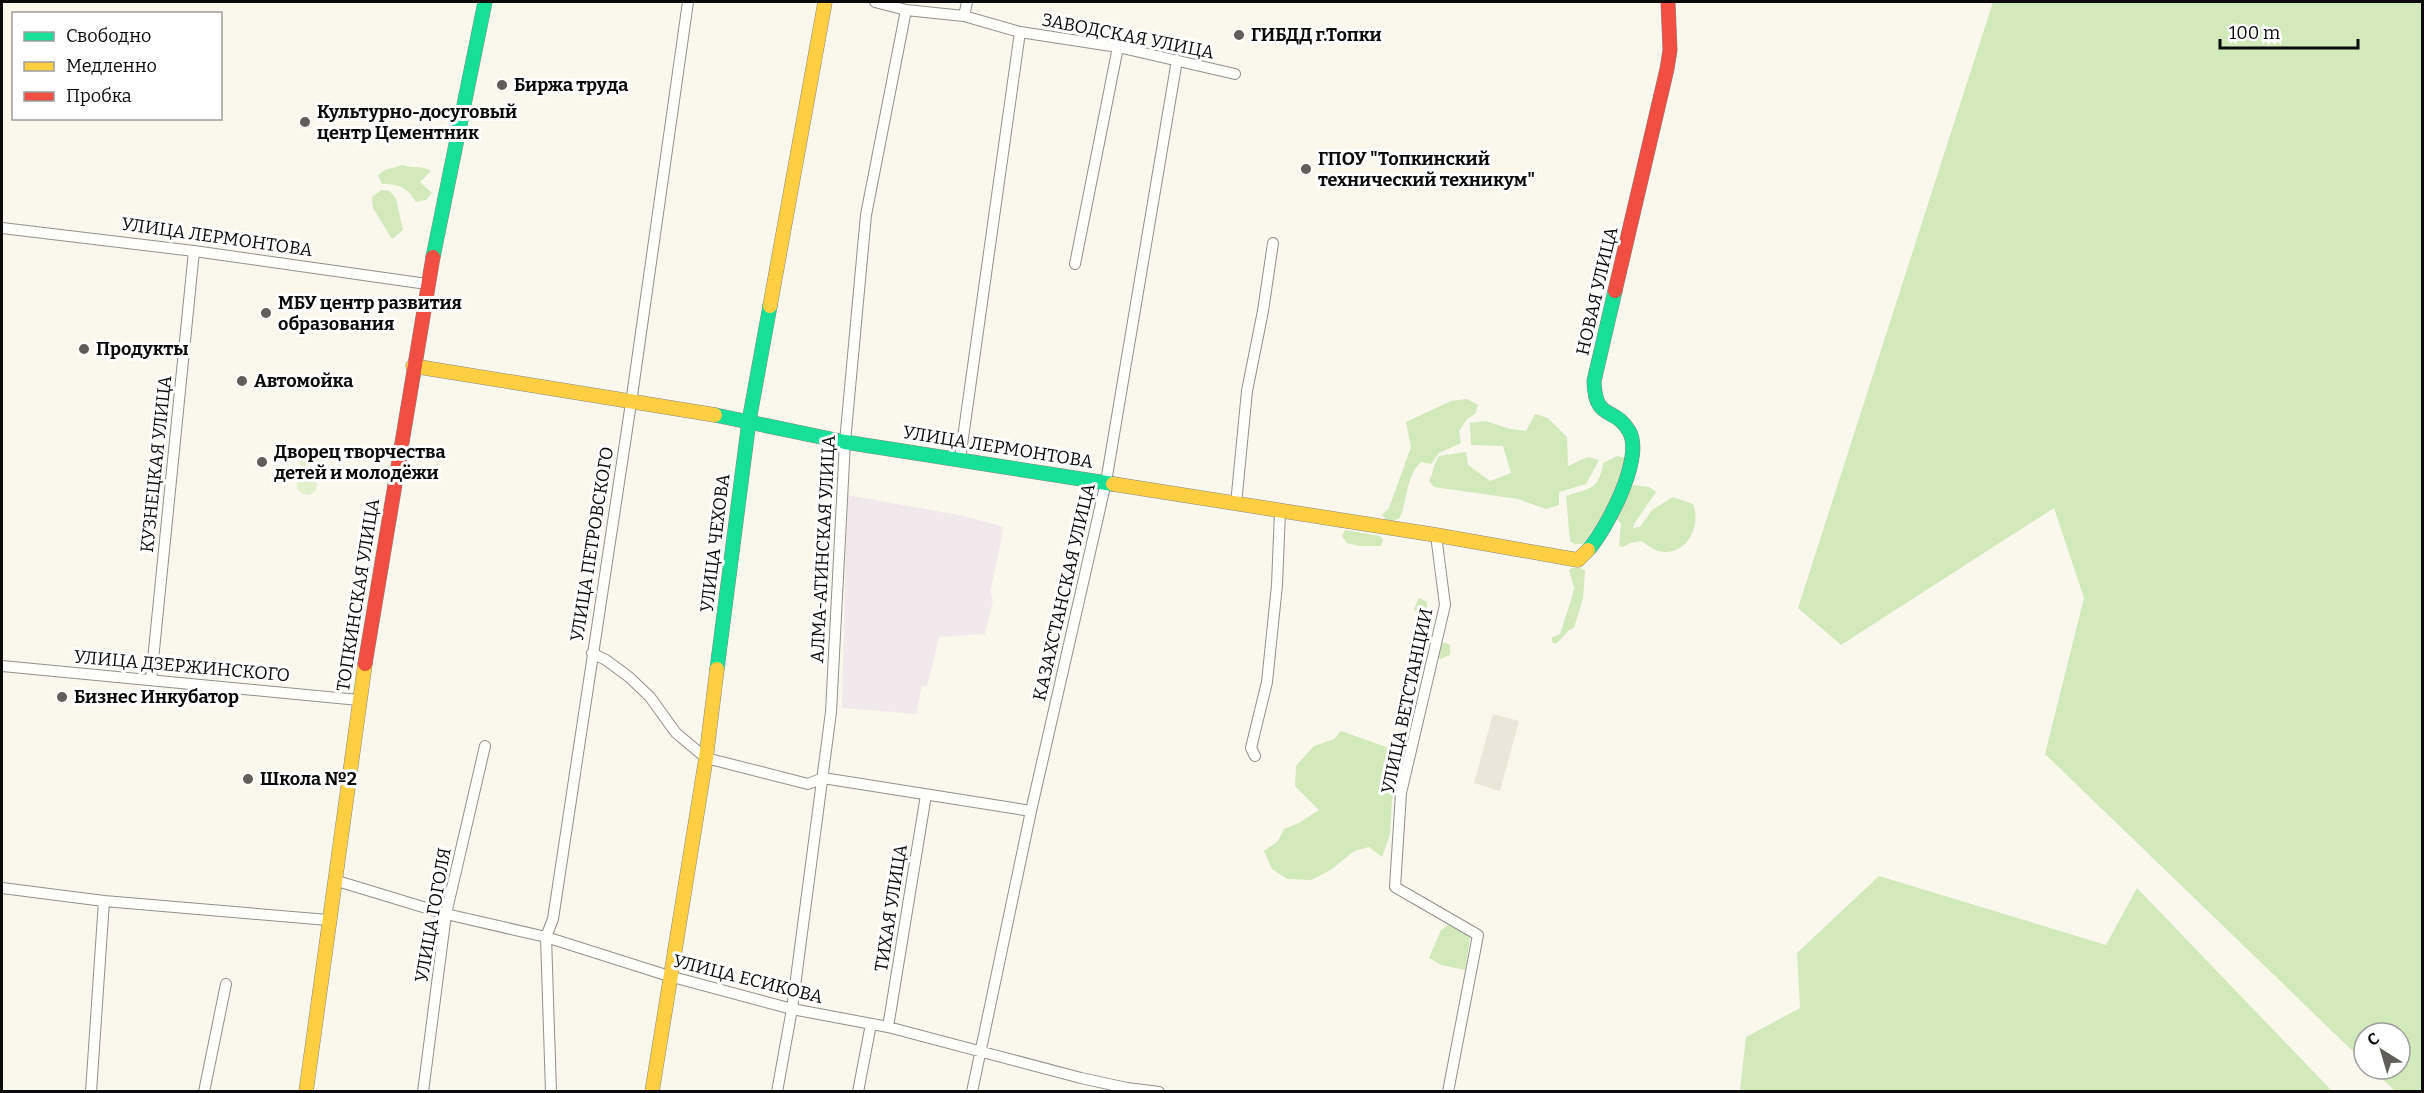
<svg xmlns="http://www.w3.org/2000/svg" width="2424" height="1093" viewBox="0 0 2424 1093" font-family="Bitter,serif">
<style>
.industrial{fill:#f1e9ec}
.green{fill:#e2f1cb}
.forest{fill:#d2e9b9}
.plaza{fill:#eae6d8}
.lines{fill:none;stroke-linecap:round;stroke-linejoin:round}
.street-casing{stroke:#93918d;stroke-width:12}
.fast-casing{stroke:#898883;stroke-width:15}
.slow-casing{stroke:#898883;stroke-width:15}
.jam-casing{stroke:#898883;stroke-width:15}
.street{stroke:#fefefc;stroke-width:10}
.fast{stroke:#16e098;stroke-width:14}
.slow{stroke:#ffcf43;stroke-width:14}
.jam{stroke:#f24e42;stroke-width:14}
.poi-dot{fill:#5f5e5a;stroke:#fff;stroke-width:2}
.labels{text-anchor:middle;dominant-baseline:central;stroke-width:6;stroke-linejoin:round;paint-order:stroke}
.poi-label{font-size:18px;font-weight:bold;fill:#0b0b0b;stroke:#fff;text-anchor:start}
.street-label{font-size:18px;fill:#0b0b0b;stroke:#fff}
</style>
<rect width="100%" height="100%" fill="#faf7ed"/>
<path class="industrial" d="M847,495L964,516L1004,527L990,593L993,600L985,634L939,637L927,686H922L916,714L842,708Z"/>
<path class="green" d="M302,448L311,449L308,467L299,465Z
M316,451L325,452L323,471L314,470Z
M297 485a10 10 0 1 1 20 0a10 10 0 1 1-20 0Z"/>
<path class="forest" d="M1993,2H2422V1091H2395L2372,1069H2400V1033H2364V1062L2045,754L2084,598L2054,508L1841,645L1798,608Z
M403,165C412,169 423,165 431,171L420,182L432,193L426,200L416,202C408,188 398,183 382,184L378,175L385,170Z
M381,190L390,191L396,199L403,230L392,239L373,208L372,197Z
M1467,399L1478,405L1475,414L1467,419L1459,431L1461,443L1439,453L1431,464L1421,462C1406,475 1408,501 1399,519L1388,521L1382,515L1389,508L1411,447L1406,422L1451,401Z
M1535,414L1548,418L1567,437L1568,466L1588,457L1599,460L1586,484L1559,492V505L1546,509L1518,499L1434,487L1429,481C1434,472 1432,467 1439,456L1466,452L1468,465L1490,481L1511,473L1503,446L1471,445L1470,423L1486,421L1510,429L1526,431Z
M1617,456L1625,458C1616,489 1603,520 1582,544H1574L1570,541L1566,496C1589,488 1599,491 1603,463Z
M1633,485L1649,487L1656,492L1634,524L1633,528L1640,527L1652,510L1673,497L1693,504C1702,526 1686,558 1658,551C1652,549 1647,545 1642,541L1630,543L1623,547L1619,546L1621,524L1615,516Z
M1345,530L1380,536L1383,540L1381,546H1359L1347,543L1342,536Z
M1572,568H1581L1585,571L1583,598L1574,628L1569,630L1556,644L1552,642V637L1560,634L1573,594L1574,588L1569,570Z
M1419,598L1427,602V626L1421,630L1417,629L1414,624L1417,613L1414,609Z
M1442,643H1446L1450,645V655L1440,659L1437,656Z
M1341,731L1403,753L1392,800L1390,834L1382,857L1369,847L1354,851L1332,869L1312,880L1287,879L1272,869L1264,851L1278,841L1284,829L1299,823L1319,810L1295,786L1296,766L1314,746L1334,739Z
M1879,876L2106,945L2137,888L2332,1091H1740L1746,1037L1800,1008L1797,953Z
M1450,924L1463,930L1470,938L1465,970L1441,965L1429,958L1441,930Z"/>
<path class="plaza" d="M1493,714L1519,721L1500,791L1474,783Z"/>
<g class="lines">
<g class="street-casing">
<path id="street" d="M875,2L906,10L964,16L1020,32L1118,47L1235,74
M964,16L967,2
M2,228L194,251L427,284
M1075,264L1118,47
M960,459L1020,32
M1236,504L1247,391L1263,311L1273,243
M1436,535L1445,605L1401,793L1395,887L1478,935L1448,1092
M592,653L606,660L629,677L650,697L676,733L706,758L808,784L823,778L1031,811
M2,666L359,700
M151,680L194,251
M1255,756L1251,748L1267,682L1277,585L1280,511
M334,880L446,914L546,937L669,976L792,1009L888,1027L1081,1078L1127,1088L1159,1092
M2,888L104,901L328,920
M888,1027L926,795
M91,1092L104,901
M204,1092L226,984
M423,1092L446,914L485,746
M551,1092L546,937L553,919L631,403L688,2
M777,1092L792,1009L831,712L845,442L866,215L906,10
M858,1092L871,1024
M972,1092L1031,811L1106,482L1177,60"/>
</g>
<g class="fast-casing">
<path id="fast" d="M433,257L485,2
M715,415L845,442L1113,484
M1588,550C1606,530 1645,457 1629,431C1615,406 1595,422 1594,381L1615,291
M717,669L749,421L770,306"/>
</g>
<g class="slow-casing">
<path id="slow" d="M770,306L825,2
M413,366L715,415
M1113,484L1436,535L1578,560L1588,550
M306,1092L365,664
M652,1092L706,758L717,669"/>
</g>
<g class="jam-casing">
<path id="jam" d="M1615,291L1667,69L1670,50L1668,2
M365,664L433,257"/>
</g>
<use href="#street" class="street"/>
<use href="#fast" class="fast"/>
<use href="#slow" class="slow"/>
<use href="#jam" class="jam"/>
</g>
<g class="poi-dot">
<circle cx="1239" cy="35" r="6"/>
<circle cx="502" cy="85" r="6"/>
<circle cx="305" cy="122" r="6"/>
<circle cx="1306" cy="169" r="6"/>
<circle cx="266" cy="313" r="6"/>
<circle cx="84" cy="349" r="6"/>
<circle cx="242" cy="381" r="6"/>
<circle cx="262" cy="462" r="6"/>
<circle cx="62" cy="697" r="6"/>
<circle cx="248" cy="779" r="6"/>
</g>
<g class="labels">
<g class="poi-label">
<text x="1251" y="35">ГИБДД г.Топки</text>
<text x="514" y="85">Биржа труда</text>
<text x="317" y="112">Культурно-досуговый<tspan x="317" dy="21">центр Цементник</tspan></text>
<text x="1318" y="159">ГПОУ "Топкинский<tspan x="1318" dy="21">технический техникум"</tspan></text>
<text x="278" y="303">МБУ центр развития<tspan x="278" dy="21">образования</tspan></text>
<text x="96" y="349">Продукты</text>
<text x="254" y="381">Автомойка</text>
<text x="274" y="452">Дворец творчества<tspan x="274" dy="21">детей и молодёжи</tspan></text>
<text x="74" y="697">Бизнес Инкубатор</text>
<text x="260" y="779">Школа №2</text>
</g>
<g class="street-label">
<text transform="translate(1128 36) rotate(11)">ЗАВОДСКАЯ УЛИЦА</text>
<text transform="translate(217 237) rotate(8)">УЛИЦА ЛЕРМОНТОВА</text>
<text transform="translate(1597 291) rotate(-77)">НОВАЯ УЛИЦА</text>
<text transform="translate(998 447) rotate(9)">УЛИЦА ЛЕРМОНТОВА</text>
<text transform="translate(156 464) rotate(-84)">КУЗНЕЦКАЯ УЛИЦА</text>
<text transform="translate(715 543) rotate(-83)">УЛИЦА ЧЕХОВА</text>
<text transform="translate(592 544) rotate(-81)">УЛИЦА ПЕТРОВСКОГО</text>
<text transform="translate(823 549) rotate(-87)">АЛМА-АТИНСКАЯ УЛИЦА</text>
<text transform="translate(1064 592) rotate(-77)">КАЗАХСТАНСКАЯ УЛИЦА</text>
<text transform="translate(358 595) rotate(-81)">ТОПКИНСКАЯ УЛИЦА</text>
<text transform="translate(182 666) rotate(5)">УЛИЦА ДЗЕРЖИНСКОГО</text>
<text transform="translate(1407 701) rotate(-78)">УЛИЦА ВЕТСТАНЦИИ</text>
<text transform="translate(891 908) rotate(-81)">ТИХАЯ УЛИЦА</text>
<text transform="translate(433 915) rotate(-80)">УЛИЦА ГОГОЛЯ</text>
<text transform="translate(748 979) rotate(14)">УЛИЦА ЕСИКОВА</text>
</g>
</g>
<rect width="2424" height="1093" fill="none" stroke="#0b0b0b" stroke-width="6"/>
<rect x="12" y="12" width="210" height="108" fill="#ffffff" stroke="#9d9d9d" stroke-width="1.5"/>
<rect x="24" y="32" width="30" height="9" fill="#16e098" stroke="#9d9d9d" stroke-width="1.5"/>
<text x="66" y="42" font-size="18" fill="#0b0b0b">Свободно</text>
<rect x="24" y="62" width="30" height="9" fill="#ffcf43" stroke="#9d9d9d" stroke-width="1.5"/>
<text x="66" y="72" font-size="18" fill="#0b0b0b">Медленно</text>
<rect x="24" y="92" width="30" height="9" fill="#f24e42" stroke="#9d9d9d" stroke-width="1.5"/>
<text x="66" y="102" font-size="18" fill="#0b0b0b">Пробка</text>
<g transform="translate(2382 1051) rotate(323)"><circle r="28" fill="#ffffff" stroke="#9d9d9d" stroke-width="1.5"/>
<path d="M0-4.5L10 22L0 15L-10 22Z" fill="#5f5e5a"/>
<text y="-9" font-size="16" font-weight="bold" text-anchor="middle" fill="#0b0b0b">С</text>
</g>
<path d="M2220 39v9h138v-9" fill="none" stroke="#0b0b0b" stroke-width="3"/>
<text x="2229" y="39" font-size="18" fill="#0b0b0b" stroke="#ffffff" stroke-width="4.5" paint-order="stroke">100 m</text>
</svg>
